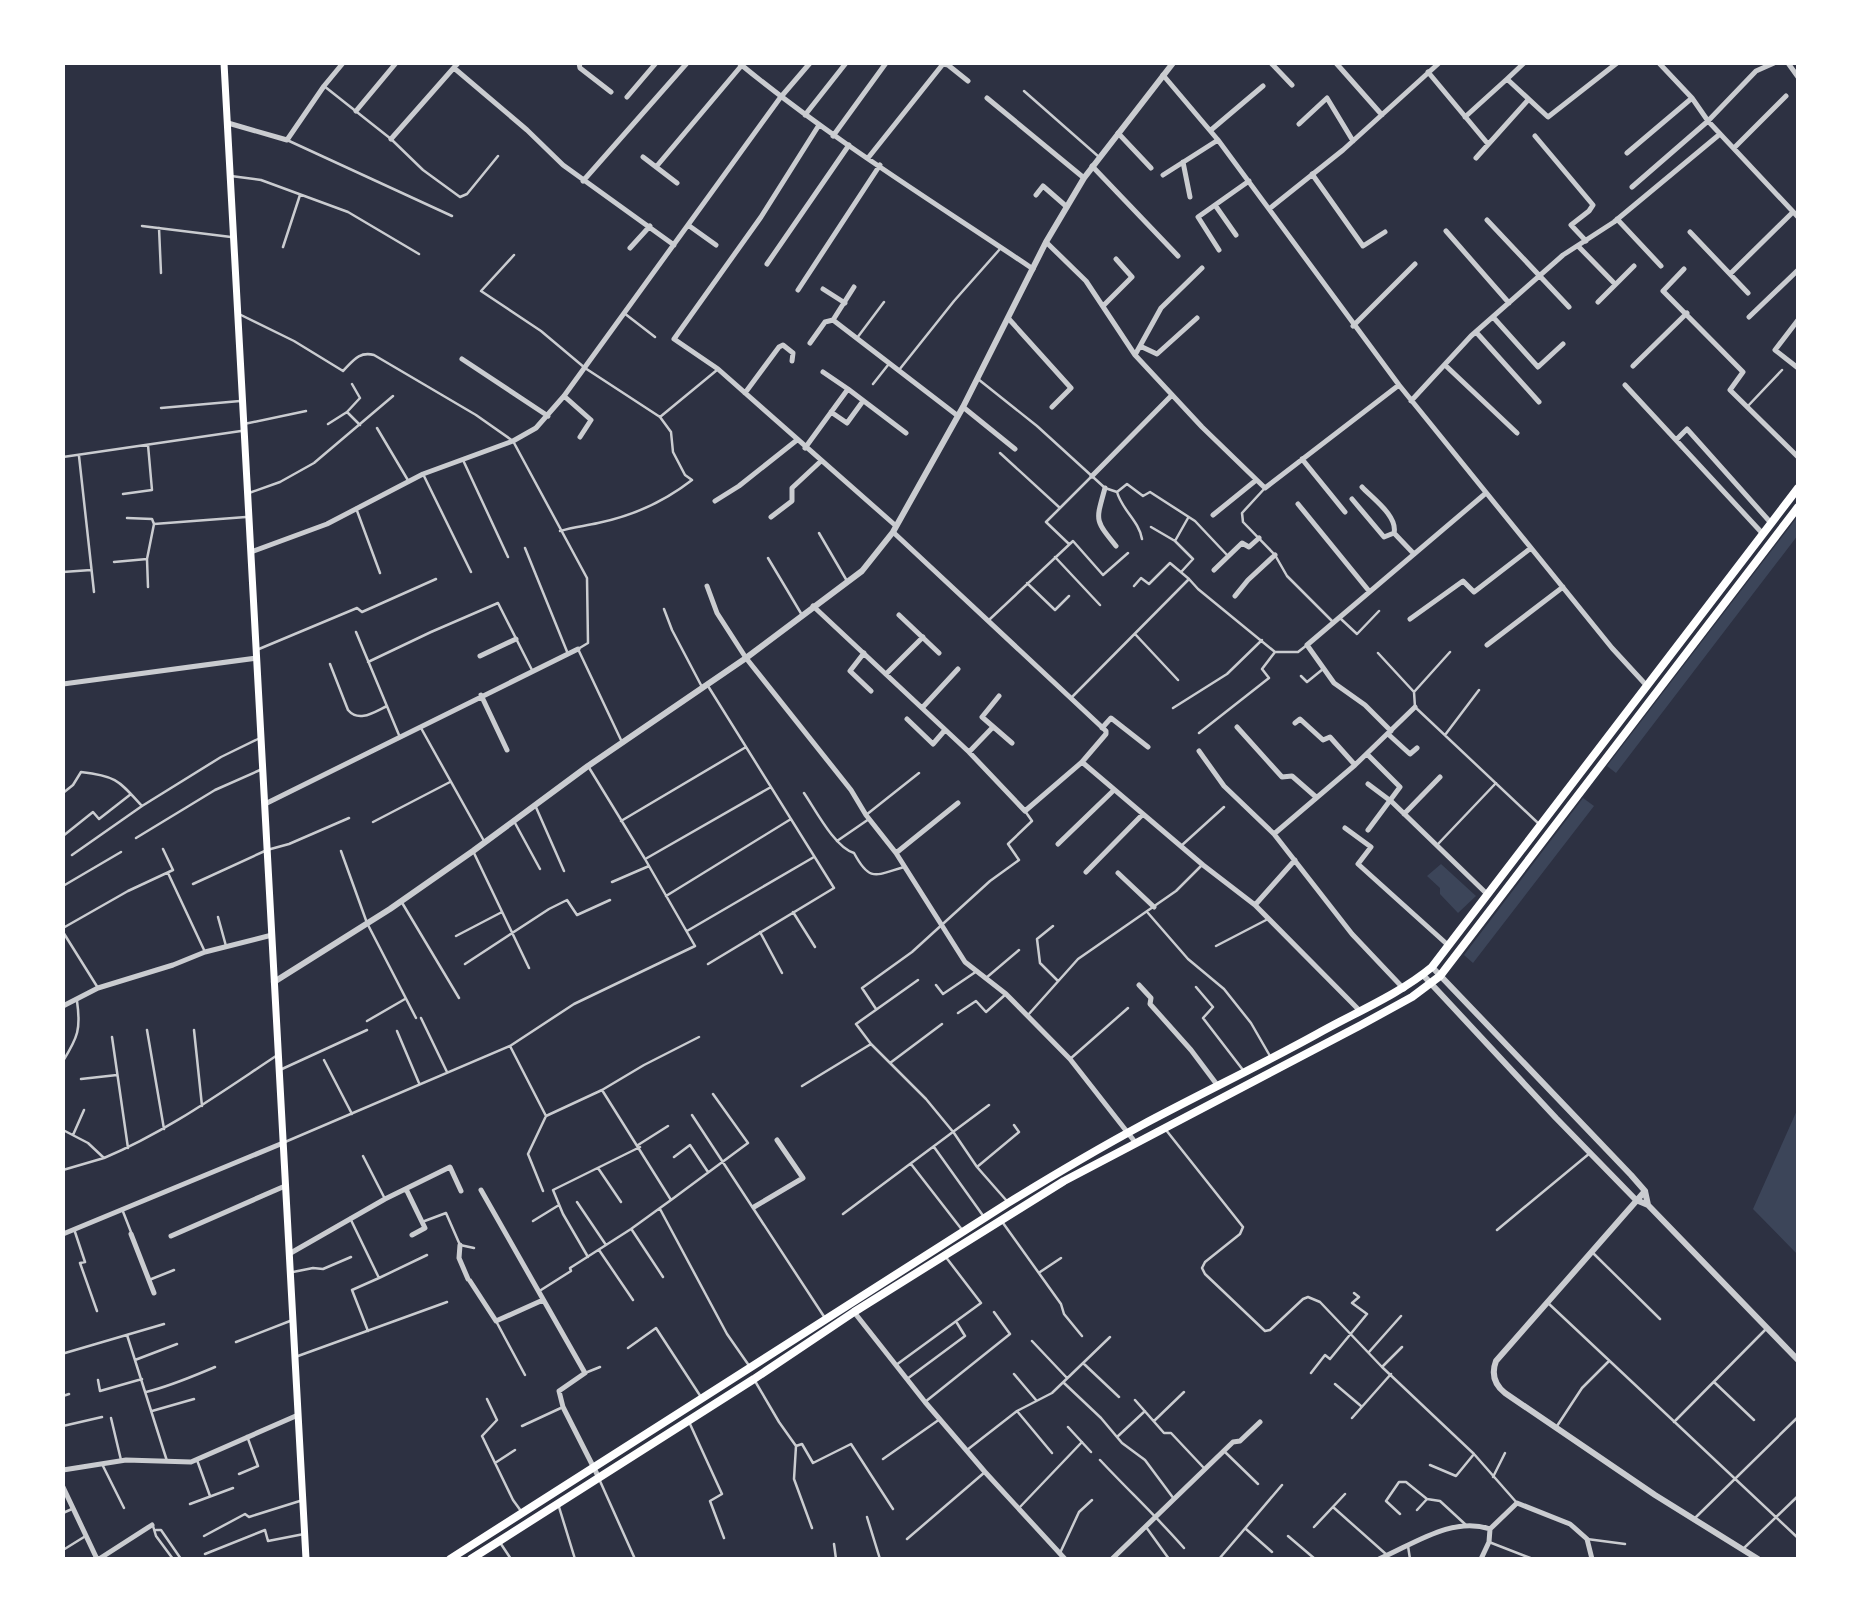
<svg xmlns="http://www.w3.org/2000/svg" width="1861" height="1622" viewBox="0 0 1861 1622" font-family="Inter,sans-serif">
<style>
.green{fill:#3c4559}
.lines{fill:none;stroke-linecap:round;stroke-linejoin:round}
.service{stroke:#caccd0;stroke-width:2.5}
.minor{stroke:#caccd0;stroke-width:5}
.tertiary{stroke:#caccd0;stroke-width:6}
.secondary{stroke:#fff;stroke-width:7}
.primary{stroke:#fff;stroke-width:8}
</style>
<rect width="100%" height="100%" fill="#2d3142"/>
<path class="green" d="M1798,516V535L1616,773L1607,766Z
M1583,798L1594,806L1473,963L1464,955Z
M1441,864L1476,896L1458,913L1440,894V888L1427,876Z
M1798,1108V1255L1753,1209Z"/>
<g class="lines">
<path class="service" d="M324,86L391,139L423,170L460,197L467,194L498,156
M1024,91L1099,157
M287,140L452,216
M231,176L261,180L348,212L419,254
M142,226L231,237
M159,228L161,273
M283,247L300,195
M514,255L481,291L541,331L585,368L660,417L671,432L673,452L685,475L692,480C665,501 632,516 598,523C585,526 573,527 560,531
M624,313L655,337
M241,315L294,341L343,371C353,361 359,351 374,355L476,415L513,441L587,578L588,643L578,649L621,740
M857,338L884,302
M899,370L954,301L1000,249
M978,379L1037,426L1105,488L1117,492L1127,484L1143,496L1150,492L1195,521L1228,556
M873,384L888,365
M1747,407L1782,370
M161,408L240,401
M347,412L360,398L352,384
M660,417L717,370
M244,424L306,411
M328,424L347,412L360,425
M377,428L409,482
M1000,453L1060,508L1046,522L1069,544
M79,456L94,592
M63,457L241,431
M463,460L508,557
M423,474L471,572
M1265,488L1242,513L1243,522L1275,555L1287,576L1333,622
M1117,492C1122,510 1139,521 1142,539
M249,493L280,482L314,463L393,396
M123,494L152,490L148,445
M356,508L380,573
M1060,508L1092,476
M127,518L152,519L154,524L246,517
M1151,527L1175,541L1188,518
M819,533L847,581
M1175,541L1193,559L1182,571
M525,548L568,654
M1055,557L1100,605
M768,558L802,615
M114,562L147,559
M63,572L91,570
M1027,583L1055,610L1069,596
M1134,586L1141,578L1149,584L1170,563L1189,579
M148,587L147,559L154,524
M664,609L672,630L702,687
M990,619L1073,541L1103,575L1128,553
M1341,619L1357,634L1379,611
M356,632L399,735
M1135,634L1178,680
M259,649L357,608L362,612L436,579
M1378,653L1414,692L1415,707L1538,823
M368,662L431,632L498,603L532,670
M330,664L348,710C359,723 374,712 387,706
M1301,676L1307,682L1323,669
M1414,692L1450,652
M1072,697L1189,579L1198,589L1275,652H1298L1307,645
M1173,708L1227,674L1262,640
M421,728L484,841
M1199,733L1269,678L1262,669L1275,652
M1445,735L1479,690
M63,793L73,785L81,772C117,776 119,781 142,806L221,757L258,739
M804,793C815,809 835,848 854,853C870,883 876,875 904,867
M535,805L564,871
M866,815L919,773
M621,821L746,747
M373,822L450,782
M515,823L540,869
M63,836L93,812L99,819L131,794
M136,838L215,790L260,770
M837,841L869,819
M1438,844L1496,783
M1181,846L1224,807
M341,851L367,923L416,1018
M473,851L529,968
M72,855L142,806
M647,858L771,787
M168,873L205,952
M612,882L649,866
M193,884L267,850L289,844L349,818
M63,886L121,852
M666,896L791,819
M401,901L459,998
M793,912L815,947
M1148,913L1188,959L1224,989L1251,1023L1270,1056
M218,917L226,946
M1053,926L1037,939L1040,963L1058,981
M63,928L128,891L173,870L163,849
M687,931L814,857
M63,932L98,988
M760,932L782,973
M456,936L502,912
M1216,946L1268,919
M465,964L549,909L567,900L577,915L610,900
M708,964L834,888L708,686
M986,978L1019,950
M918,980L856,1024L871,1044L926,1099L954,1133L977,1167L1006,1200
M936,985L943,994L977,971
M1196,987L1213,1007L1203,1018L1243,1070
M876,1009L862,988L912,952L990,881L1019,860L1008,844L1032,821L1025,811
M958,1013L976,1001L986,1012L1006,994
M1028,1015L1078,959L1176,891L1202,865
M421,1018L447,1072
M367,1021L405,999
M147,1030L164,1129
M194,1030L202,1106
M397,1031L419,1083
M112,1037L128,1148
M510,1046L546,1116L602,1090L644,1065L699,1037
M1070,1059L1128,1008
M324,1060L352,1114
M63,1061C78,1037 81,1029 77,1001
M890,1063L942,1024
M282,1069L367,1030
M81,1079L117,1075
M802,1086L871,1044
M692,1115L825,1318
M63,1130L88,1143L104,1158C166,1132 220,1093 276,1056
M1166,1130L1243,1227L1240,1234L1205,1262L1202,1268L1205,1274L1265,1331L1270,1330L1303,1299L1308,1297L1320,1302L1382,1367L1474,1454L1517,1503
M73,1135L84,1110
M285,1142L510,1046L574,1004L695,946L645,859L588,766
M638,1145L668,1126
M934,1147L984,1217
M363,1156L385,1199
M674,1157L690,1145L708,1172
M911,1164L963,1231
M977,1167L1019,1132L1014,1125
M598,1168L621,1202
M63,1170L104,1158
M543,1191L528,1154L546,1116
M671,1200L748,1143L713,1094
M577,1202L606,1245
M122,1209L131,1232
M660,1209L727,1334L750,1367
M843,1214L989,1105
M350,1218L379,1278L427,1255
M533,1221L559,1205
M422,1222L446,1213L460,1245L474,1248
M1003,1223L1061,1304L1064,1314L1082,1336
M74,1229L85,1262L80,1263L97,1311
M632,1230L663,1277
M1497,1230L1590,1153
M599,1250L633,1300
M1594,1254L1660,1319
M588,1257L563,1214L553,1190L640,1147
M293,1272L313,1268L323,1269L351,1257
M1040,1272L1061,1258
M149,1280L174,1270
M541,1290L571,1271L570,1268L631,1229L671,1200L602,1090
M1548,1303L1798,1538
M496,1321L525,1375
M368,1331L352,1290L379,1278
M127,1335L167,1461
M1032,1341L1067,1378
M236,1342L290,1321
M628,1348L656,1328L701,1397
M1369,1352L1401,1316
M65,1353L164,1324
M298,1356L447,1302
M135,1360L177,1344
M1083,1363L1119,1397
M896,1365L981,1303L945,1256
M1382,1367L1402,1347
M585,1373L600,1367
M1311,1373L1325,1355L1330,1359L1367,1314L1352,1303L1359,1297L1354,1293
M1014,1374L1036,1400
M907,1379L965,1336L957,1323
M98,1380L100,1391L142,1379
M755,1381L779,1422L796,1446L794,1479L812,1528
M1714,1382L1754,1420
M1064,1383L1101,1418L1122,1443L1145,1460L1174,1499
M1335,1384L1361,1406
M146,1392C171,1386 191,1377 215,1367
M63,1396L69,1394
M487,1399L497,1420L482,1436L513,1500L521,1511
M1135,1400L1164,1433H1171L1203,1467
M925,1402L1010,1334L994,1312
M152,1411L194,1399
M1017,1411L1052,1453
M111,1418L121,1460
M1352,1418L1391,1374
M1154,1421L1184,1392
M1674,1422L1765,1330
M690,1424L722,1494L710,1501L724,1538
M63,1426L102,1417
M522,1426L563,1407
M1557,1426L1582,1388L1609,1361
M1068,1427L1091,1452
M1117,1437L1145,1411
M796,1446L802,1444L813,1463L851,1444L893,1509
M967,1450L1017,1411L1052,1393L1110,1337
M1224,1451L1258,1484
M883,1459L940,1419
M197,1460L210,1496
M1100,1460C1128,1490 1157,1517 1184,1548
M495,1463L515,1450
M102,1464L124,1508
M1430,1465L1456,1476L1474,1454
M239,1474L258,1466L247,1436
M1493,1477L1505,1453
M600,1481L635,1559
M190,1504L233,1488
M559,1507L575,1559
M1333,1507L1387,1555
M1019,1508L1082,1442
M1417,1510L1427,1499
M63,1513L72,1509
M1400,1514L1386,1501L1399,1482H1406L1427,1499L1440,1501L1466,1525
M867,1517L880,1559
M1695,1518L1798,1417
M153,1526L156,1536L173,1559
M1146,1527L1169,1559
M1314,1527L1345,1494
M1246,1529L1272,1552
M156,1530H161L181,1559
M204,1536L245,1514L249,1517L303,1500
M1288,1536L1315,1559
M907,1539L985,1472
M1587,1539L1625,1544
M1489,1542L1533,1559
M501,1544L511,1559
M834,1544L836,1559
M1408,1546L1410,1559
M1743,1549L1798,1496
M63,1550L84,1537
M1060,1553L1079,1512L1092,1500
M205,1554L265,1530L268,1541L304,1534
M681,1559H682
M1219,1559L1282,1485"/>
<path class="minor" d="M579,63L580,68L611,92
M739,63C831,139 934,202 1033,269
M1271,63L1292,85
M1336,63L1382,115
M1524,63L1507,79L1548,117L1617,63
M1659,63L1692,98L1708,121L1798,217
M1788,63L1798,77
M454,68L527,130L563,165L674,245
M1428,72L1488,144
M1163,75L1218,140L1399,385L1612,648L1647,686
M627,97L656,63
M987,98L1084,178
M356,111L396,63
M805,115L846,63
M1465,117L1507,79
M228,123L287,140L324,86L343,63
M1299,124L1327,98L1353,141
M819,125L761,217L674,339L718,369L896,526
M1211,130L1263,86
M1118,133L1151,168
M833,136L886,63
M1535,136L1593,205L1589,211L1571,225L1586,241
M391,139L458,63
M1734,148L1786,96
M1627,153L1692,98
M643,157L677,183
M868,158L943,64L948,65L968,81
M1476,158L1528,100
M1183,162L1190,197
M1092,166L1178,256
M656,167L742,65
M1312,174L1363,246L1385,232
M1163,175L1218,140
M583,181L687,63
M1632,187L1708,121L1756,71L1774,63
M1036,195L1043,186L1067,207
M1215,205L1236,235
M1269,209L1343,150L1439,63
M1617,219L1661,266
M1487,220L1569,307
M688,225L716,245
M1446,231L1509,303
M1690,232L1748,293
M1046,242L1086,281L1135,355L1202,427L1265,488L1399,385
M1578,246L1615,284
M630,248L650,226
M1219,250L1198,217L1249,181
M767,264L849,145
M1684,269L1663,291L1743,372L1730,390L1798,457
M1730,274L1793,212
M823,289L845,303
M798,290L880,165
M1598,302L1634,266
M1103,306L1132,277L1116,259
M1493,317L1538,367L1563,344
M1749,317L1798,270
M1008,318L1071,388L1052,407
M833,320L854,287
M1798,320L1775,350L1798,368
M1353,326L1415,264
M1476,332L1539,402
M810,343L825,322L833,320L958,416
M1140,346L1157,354L1197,318
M1135,355L1161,308L1202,268
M462,359L548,416
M1445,365L1517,433
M1633,366L1687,313
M823,372L848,389
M1625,385L1763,534
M745,393L779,347L783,345L793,353L792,361
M564,396L591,420L580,437
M1411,401L1471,336L1563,255L1614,222L1720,134
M963,407L1015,449
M831,412L847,423L863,401
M1676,440L1687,429L1771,523
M805,448L848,389L906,433
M1302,459L1345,512
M1092,476L1172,395
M1362,487C1372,498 1398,516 1394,533L1414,554
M1105,488C1096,521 1094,519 1116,546
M1352,499L1384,537L1394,533
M715,501L739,486L797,440
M1298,504L1369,591
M1213,515L1255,481
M771,517L792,501V488L821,461
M893,532L1106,731V734L1082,762L1203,865L1255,905L1359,1010
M251,552L327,524L423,474L513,441L536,428L564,396L780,98L810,63
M1214,570L1242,543L1249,547L1259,538
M707,586L717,613L746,658L851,790L866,815L896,853L965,962L1006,994L1070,1059L1135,1142
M1235,596L1248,580L1275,555
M813,606L969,752L1025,811L1082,762
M899,615L939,653
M1410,619L1463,581L1474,592L1531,548
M1487,645L1563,587
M864,653L850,671L871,691
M480,656L516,639
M886,674L923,637
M63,684L257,658
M481,695L507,750
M999,696L982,717L1012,743
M922,708L958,669
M907,719L933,744L945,730
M1295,723L1300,719L1323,740L1330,737L1355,765
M1237,727L1282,777L1292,776L1316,797
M1102,728L1111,718L1148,747
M1391,731L1365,705L1334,683L1307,645L1486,493
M1388,734L1410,754L1417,748
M1199,751L1224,786L1274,834L1352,934L1404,989
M969,752L993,727
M1367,754L1400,787L1368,830
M1368,784L1392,802L1488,895
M265,804L578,649
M1404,814L1440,777
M1345,828L1371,847L1358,864L1449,946
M1274,834L1355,765L1415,707
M1058,844L1114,790
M896,853L958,803
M1086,872L1143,814
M1118,873L1154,907
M1255,905L1295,860
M1139,985L1151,998L1150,1004L1191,1050L1218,1086
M63,1006L98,988L173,965L205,952L272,935
M406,1189L425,1228L412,1235
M481,1190L585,1373L559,1391L563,1407L599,1478
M754,1207L803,1178L777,1140
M63,1234L283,1143
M131,1234L154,1293
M171,1236L285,1186
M460,1245L459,1258L468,1279
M289,1254L385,1199L450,1167L461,1191
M470,1281L496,1321L543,1300
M854,1312L925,1402L985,1472L1065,1559
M63,1470L126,1460L191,1462L298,1415
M63,1487L97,1559
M99,1559L152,1525
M1112,1559L1233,1442L1240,1441L1260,1422
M1379,1559C1414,1544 1452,1516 1490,1529L1517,1503L1570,1524L1587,1539L1592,1559
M1481,1559L1489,1542L1490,1529"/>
<path class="tertiary" d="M1432,967L1631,1175L1645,1191L1648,1205
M1423,975L1556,1118L1636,1200L1648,1205L1798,1360
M274,982L390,909L473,851L588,766L746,658L862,571L893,532L963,407L1046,242L1084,178L1173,63
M1645,1191L1496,1361C1491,1374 1494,1384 1505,1393L1655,1495L1758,1559"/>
<path class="secondary" d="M224,63L306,1559"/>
<path class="primary" d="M450,1559L1008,1203C1052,1176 1096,1150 1142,1125C1200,1094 1259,1066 1317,1034C1356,1012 1398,995 1432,967L1798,488
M471,1559L754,1379L854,1312L1064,1181L1361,1025L1412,997L1440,976L1798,507"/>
</g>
<rect width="1861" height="1622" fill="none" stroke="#ffffff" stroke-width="130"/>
</svg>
